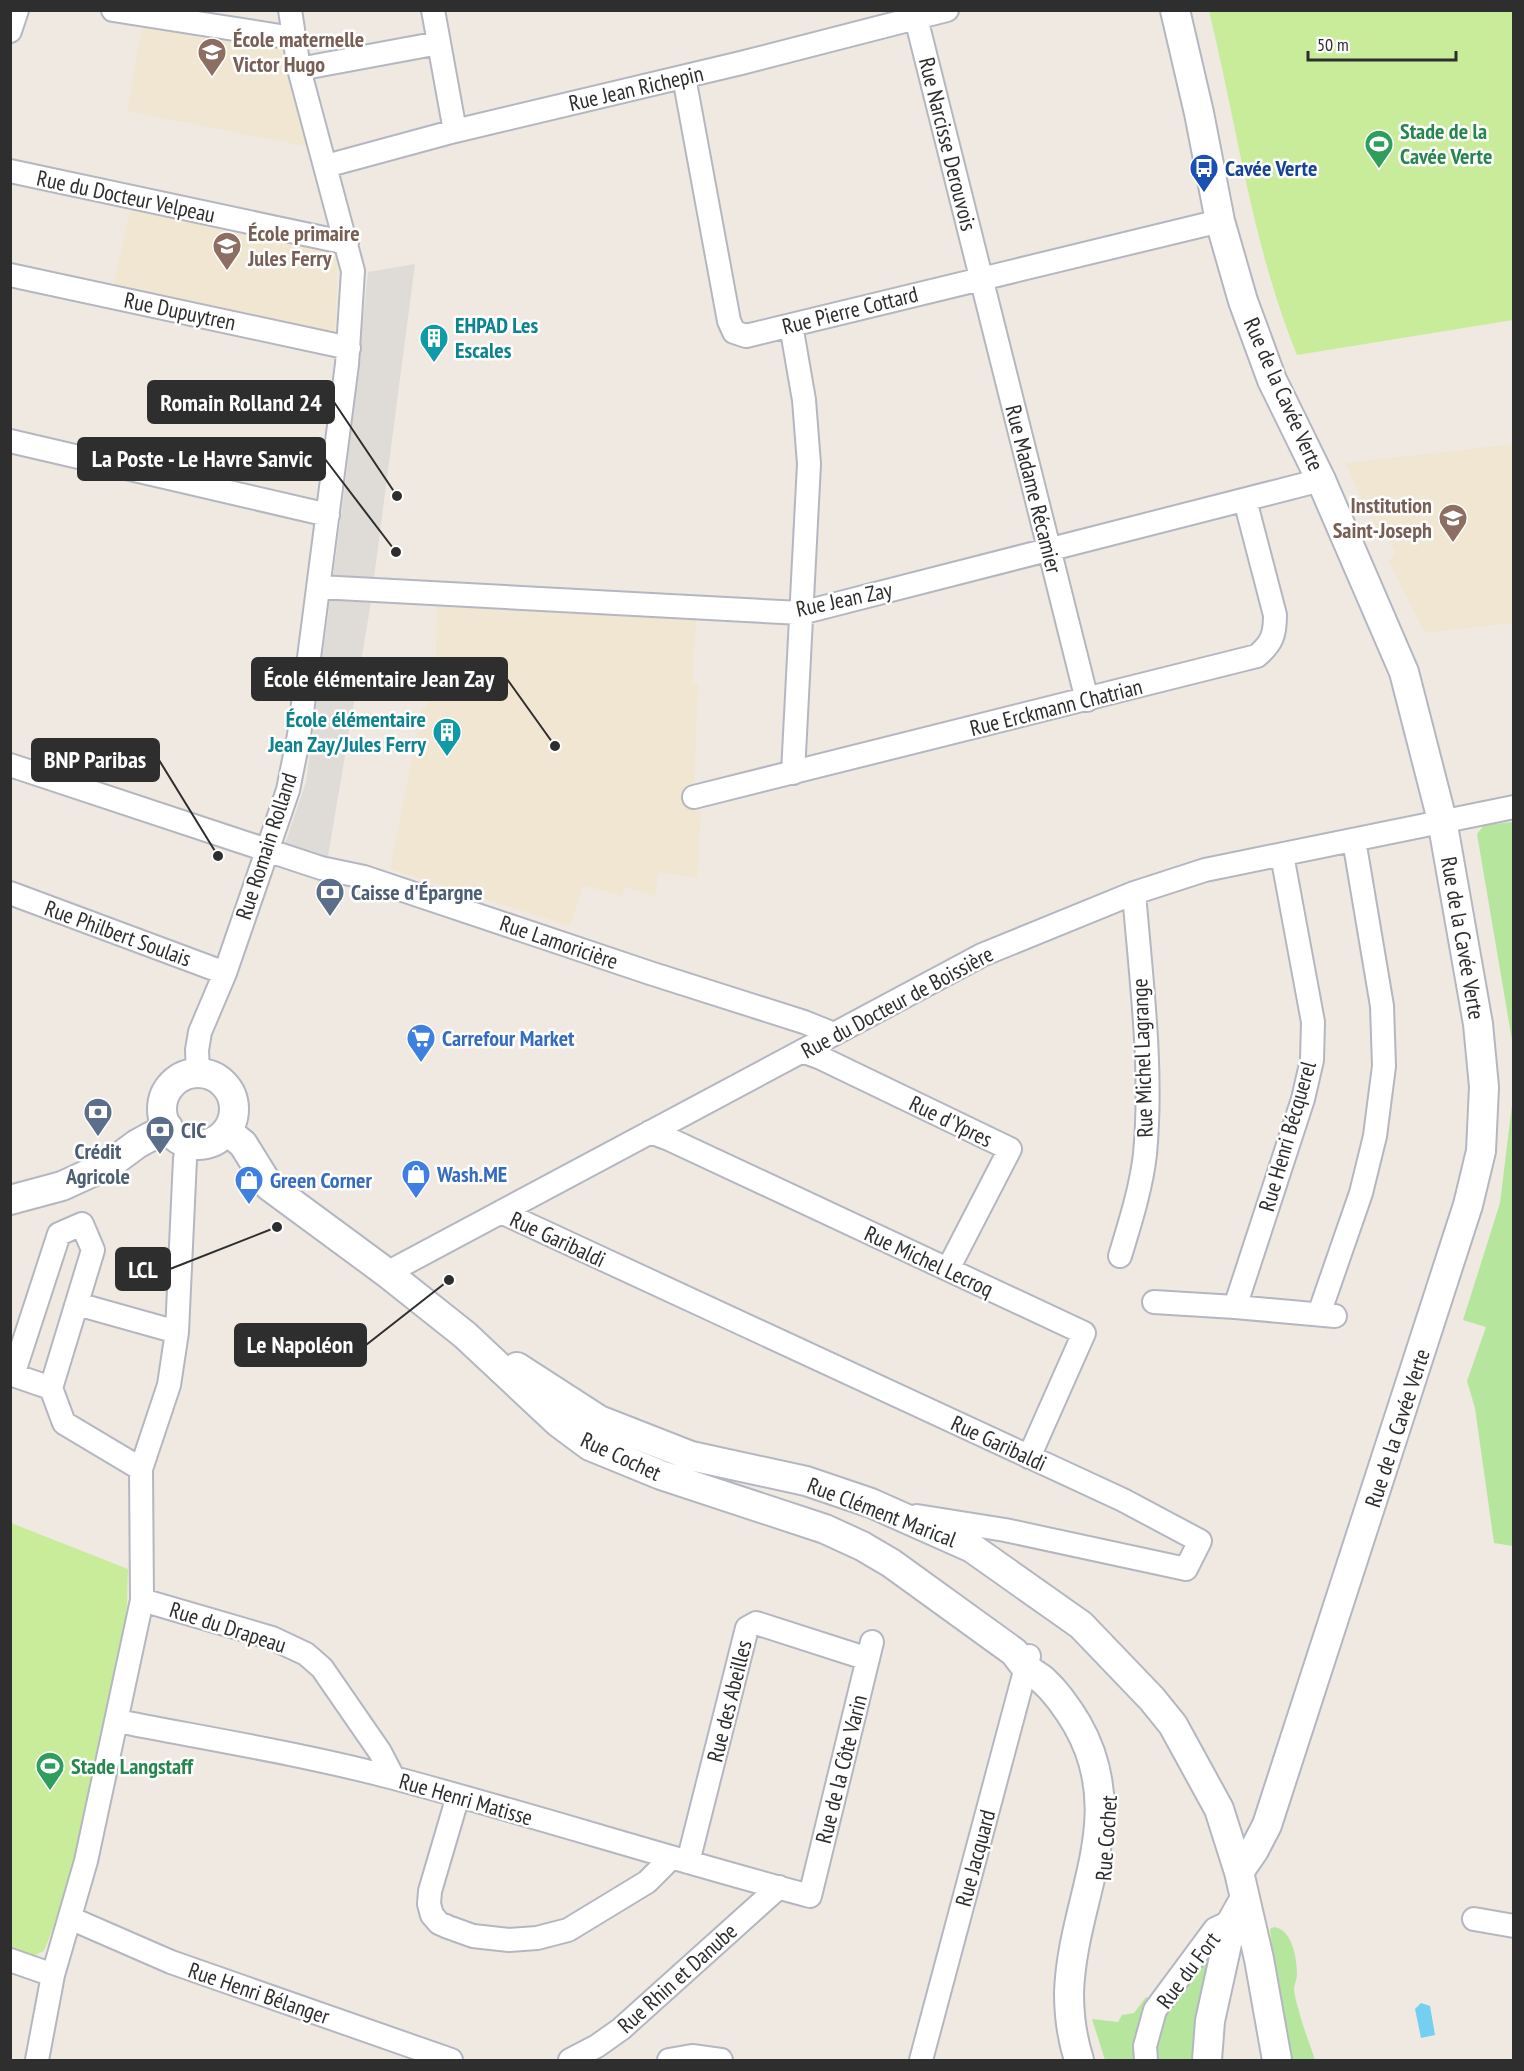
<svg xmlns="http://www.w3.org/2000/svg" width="1524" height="2071" viewBox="0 0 1524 2071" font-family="'PT Sans Narrow',sans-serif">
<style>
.education{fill:#f0e6d1}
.green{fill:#b6e59e}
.pitch{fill:#c9ec9a}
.plaza{fill:#dfdcd8}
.water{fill:#75cff0}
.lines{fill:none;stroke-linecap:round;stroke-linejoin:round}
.minor-casing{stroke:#b4b7c1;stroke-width:26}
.tertiary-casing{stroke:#b4b7c1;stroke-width:32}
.minor{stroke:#fff;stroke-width:22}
.tertiary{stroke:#fff;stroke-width:28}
.labels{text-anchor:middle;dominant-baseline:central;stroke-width:5;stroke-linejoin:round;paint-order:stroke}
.education-label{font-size:22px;font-weight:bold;fill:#785e54;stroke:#fff;text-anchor:start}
.street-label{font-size:22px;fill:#2e2e2e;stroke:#fff}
.leisure-label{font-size:22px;font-weight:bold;fill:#27864d;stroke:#fff;text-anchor:start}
.transit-label{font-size:22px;font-weight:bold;fill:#164399;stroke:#fff;text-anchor:start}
.culture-label{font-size:22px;font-weight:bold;fill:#0d838f;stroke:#fff;text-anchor:start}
.service-label{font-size:22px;font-weight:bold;fill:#4e5e75;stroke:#fff;text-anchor:start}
.shop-label{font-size:22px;font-weight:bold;fill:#366cbe;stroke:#fff;text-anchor:start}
.leader{fill:none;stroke:#2e2e2e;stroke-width:2}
.callout-dot{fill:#2e2e2e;stroke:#fff;stroke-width:2}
.callout{fill:#2e2e2e;stroke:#2e2e2e;stroke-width:2}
.callout-label{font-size:24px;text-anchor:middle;font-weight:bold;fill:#fff}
</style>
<rect width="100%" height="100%" fill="#efe9e1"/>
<path class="education" d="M143,24L274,44L286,51L310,147L127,111Z
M131,206L330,249L338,256L335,331L328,335L113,288Z
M1513,444V623L1425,633L1389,562L1395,552L1388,537L1382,536L1367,512L1346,463Z
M437,606L696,619L692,684L698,685L693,807L701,808L697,878L658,872L655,896L625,887L622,896L583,885L570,926L390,869L422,708H426L436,655Z"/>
<path class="green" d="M1513,822H1514L1513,1046L1477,834L1484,825Z
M1513,1097V1546L1494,1543L1475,1408L1467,1381L1486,1327L1463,1320L1500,1203Z
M1274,1927C1292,1929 1297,1958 1297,1974C1297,1978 1295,1983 1294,1988C1294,1995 1297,2004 1299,2011C1303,2028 1310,2044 1315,2060H1290L1276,1987L1270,1929Z
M1206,1959H1212L1193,2060H1154C1156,2014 1178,1994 1206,1959Z
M1146,1997L1150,1999L1142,2013L1136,2060H1105L1092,2019L1118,2022L1122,2015L1134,2013Z"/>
<path class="pitch" d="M1209,11H1513V320L1297,355C1252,245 1237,125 1209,11Z
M11,1523L128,1569L127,1605L122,1645L73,1865L58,1916L44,1951L33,1956L11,1948Z"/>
<path class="plaza" d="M415,264L370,608L327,862L284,847L306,782L346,478L368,272Z"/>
<path class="water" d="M1421,2003L1430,2006L1435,2035L1421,2038L1415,2009Z"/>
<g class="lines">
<g class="minor-casing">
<path id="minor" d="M113,10L293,38
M433,10L455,131
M914,10L1087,700
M10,31L17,10
M299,69L439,43
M684,77L729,321L734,332L746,336L1220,221
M326,166L455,131L741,63L947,10
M10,171L347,243
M10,275L349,348
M791,325L804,400L809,464L793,773
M10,441L328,515
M319,587L801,613L1321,480
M10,765L321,868L364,877L650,973L804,1022L834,1034
M694,797L1257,656C1272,643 1275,635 1275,615L1245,500
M10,893L225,973
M802,1051L821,1058L1010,1149L948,1269
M198,1073L197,1050L200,1032L225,973L288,790L299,735L347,364L353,271L299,69L290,10
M650,1132L669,1139L1084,1333L1029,1457
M501,1212L1123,1500L1200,1541L1186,1569L1005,1530L917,1516
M1120,1256C1130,1223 1141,1189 1145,1154C1153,1069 1141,979 1134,893
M387,1273L982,955L1134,893L1205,870L1514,807
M1154,1302L1235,1307L1335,1316
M77,1304L177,1332
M1235,1307L1303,1099L1312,1060L1313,1022L1282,855
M1319,1314L1361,1193L1375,1136L1384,1066L1382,1006L1354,840
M10,1374L51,1388
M13,1375L59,1234L82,1224L93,1250L51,1388
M51,1388L64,1423L141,1469
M142,1600L272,1638L306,1654L322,1668L380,1752L393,1777
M117,1721C209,1739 303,1754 394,1778C533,1815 671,1859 810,1896L872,1642
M458,1796L430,1891L429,1904L432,1915L439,1923L448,1927L473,1936L509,1940L537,1938L568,1930L647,1882L671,1858
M688,1862L747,1628L756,1623L868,1659
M70,1918L171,1962L451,2060
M1474,1919L1514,1926
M10,1960L53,1975
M37,2060L53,1975L86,1861L142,1600L141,1469L169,1385L177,1332L185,1159L188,1143
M570,2060L597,2046L621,2029L779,1887
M669,2060L692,2056L721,2060
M921,2060L1029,1656
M1146,2060L1145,2046L1155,2010L1215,1929L1232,1921"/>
</g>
<g class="tertiary-casing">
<path id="tertiary" d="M1175,10L1199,113L1220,221L1243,301L1272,380L1321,480L1404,672L1442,820L1478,1024L1484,1087L1481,1151L1468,1205L1267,1825L1254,1850L1239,1872
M162 1109a36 36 0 1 1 72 0a36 36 0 1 1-72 0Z
M227,1131L243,1144L269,1186L387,1273L465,1335L559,1423L590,1446L661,1475L825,1529L862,1546L891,1563L1014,1652C1019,1658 1023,1665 1029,1670C1033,1674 1039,1676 1044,1681C1057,1693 1068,1709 1077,1724C1131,1818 1072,1898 1069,1993C1069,2016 1072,2038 1079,2060
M10,1200L62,1186L110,1164L137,1144L168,1127
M517,1367L599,1420L691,1456L806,1481L871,1503L972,1548L1081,1625L1152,1699L1173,1725L1219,1809L1239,1872L1245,1898L1259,1959L1277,2060
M1207,2060L1210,2021L1232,1921L1245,1898"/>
</g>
<use href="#minor" class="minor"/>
<use href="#tertiary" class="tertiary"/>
</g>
<defs>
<g id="school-pin" transform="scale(1.5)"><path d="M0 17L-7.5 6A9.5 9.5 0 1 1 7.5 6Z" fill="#8d6e63" stroke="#fff"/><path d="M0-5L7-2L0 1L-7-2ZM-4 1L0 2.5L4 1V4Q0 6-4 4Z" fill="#fff"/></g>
<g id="stadium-pin" transform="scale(1.5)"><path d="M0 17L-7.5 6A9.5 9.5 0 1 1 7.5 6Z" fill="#2e9e5b" stroke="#fff"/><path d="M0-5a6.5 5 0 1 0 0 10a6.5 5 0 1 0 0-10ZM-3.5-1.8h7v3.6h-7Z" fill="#fff"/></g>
<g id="bus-pin" transform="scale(1.5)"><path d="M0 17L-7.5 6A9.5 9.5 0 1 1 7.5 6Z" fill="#1a4fb4" stroke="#fff"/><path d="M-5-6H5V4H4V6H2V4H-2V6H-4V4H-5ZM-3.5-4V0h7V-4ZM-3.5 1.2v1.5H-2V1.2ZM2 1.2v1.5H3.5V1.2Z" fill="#fff"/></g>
<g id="building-pin" transform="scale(1.5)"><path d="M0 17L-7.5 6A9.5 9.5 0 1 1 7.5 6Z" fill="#0f9aa8" stroke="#fff"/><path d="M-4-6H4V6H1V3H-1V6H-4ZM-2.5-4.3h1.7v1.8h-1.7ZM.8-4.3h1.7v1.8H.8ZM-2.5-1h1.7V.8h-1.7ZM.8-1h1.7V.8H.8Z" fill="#fff"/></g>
<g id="bank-pin" transform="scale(1.5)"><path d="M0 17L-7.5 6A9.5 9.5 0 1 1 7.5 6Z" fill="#5c6f8a" stroke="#fff"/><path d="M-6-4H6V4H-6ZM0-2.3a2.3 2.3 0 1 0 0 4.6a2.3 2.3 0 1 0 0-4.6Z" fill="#fff"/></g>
<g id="supermarket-pin" transform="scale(1.5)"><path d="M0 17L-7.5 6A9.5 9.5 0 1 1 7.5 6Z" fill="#3f7fe0" stroke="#fff"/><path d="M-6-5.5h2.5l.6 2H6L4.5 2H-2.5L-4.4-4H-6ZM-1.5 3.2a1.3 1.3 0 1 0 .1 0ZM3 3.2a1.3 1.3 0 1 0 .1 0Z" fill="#fff"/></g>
<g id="shop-pin" transform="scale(1.5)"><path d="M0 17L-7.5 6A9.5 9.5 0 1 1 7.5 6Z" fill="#3f7fe0" stroke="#fff"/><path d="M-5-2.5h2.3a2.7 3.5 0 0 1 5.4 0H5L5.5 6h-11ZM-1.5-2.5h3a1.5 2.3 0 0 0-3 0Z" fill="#fff"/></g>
</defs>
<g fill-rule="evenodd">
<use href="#school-pin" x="212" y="52"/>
<use href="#stadium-pin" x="1379" y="144"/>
<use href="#bus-pin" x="1204" y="168"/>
<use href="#school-pin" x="227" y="246"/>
<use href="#building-pin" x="434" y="338"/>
<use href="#school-pin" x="1453" y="518"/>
<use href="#building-pin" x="447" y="732"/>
<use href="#bank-pin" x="330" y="892"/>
<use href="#supermarket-pin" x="421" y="1038"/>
<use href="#bank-pin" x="98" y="1112"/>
<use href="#bank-pin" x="160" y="1130"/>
<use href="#shop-pin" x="416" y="1174"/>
<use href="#shop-pin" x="249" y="1180"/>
<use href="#stadium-pin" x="50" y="1766"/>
</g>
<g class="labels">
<g class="education-label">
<text x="233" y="39">École maternelle<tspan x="233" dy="25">Victor Hugo</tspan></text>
<text x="248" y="233">École primaire<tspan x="248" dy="25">Jules Ferry</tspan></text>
<text x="1432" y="505" text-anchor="end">Institution<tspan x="1432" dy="25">Saint-Joseph</tspan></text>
</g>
<g class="street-label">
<text transform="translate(636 88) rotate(-13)">Rue Jean Richepin</text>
<text transform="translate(948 144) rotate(76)">Rue Narcisse Derouvois</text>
<text transform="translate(126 196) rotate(12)">Rue du Docteur Velpeau</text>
<text transform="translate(850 310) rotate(-14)">Rue Pierre Cottard</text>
<text transform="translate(180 311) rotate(12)">Rue Dupuytren</text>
<text transform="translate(1284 394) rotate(66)">Rue de la Cavée Verte</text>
<text transform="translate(1034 489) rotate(76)">Rue Madame Récamier</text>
<text transform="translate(844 599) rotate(-12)">Rue Jean Zay</text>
<text transform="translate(1056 707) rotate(-14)">Rue Erckmann Chatrian</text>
<text transform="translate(266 846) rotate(-72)">Rue Romain Rolland</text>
<text transform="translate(118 933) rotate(20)">Rue Philbert Soulais</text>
<text transform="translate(1463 938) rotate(80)">Rue de la Cavée Verte</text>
<text transform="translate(559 942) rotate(19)">Rue Lamoricière</text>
<text transform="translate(897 1002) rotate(-28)">Rue du Docteur de Boissière</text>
<text transform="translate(1142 1058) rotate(-92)">Rue Michel Lagrange</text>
<text transform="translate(951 1121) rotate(26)">Rue d'Ypres</text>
<text transform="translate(1287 1136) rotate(-74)">Rue Henri Bécquerel</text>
<text transform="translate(558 1239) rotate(25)">Rue Garibaldi</text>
<text transform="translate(929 1261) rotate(25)">Rue Michel Lecroq</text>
<text transform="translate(1397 1428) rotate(-72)">Rue de la Cavée Verte</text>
<text transform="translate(999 1443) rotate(25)">Rue Garibaldi</text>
<text transform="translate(621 1456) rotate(25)">Rue Cochet</text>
<text transform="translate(882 1512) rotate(21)">Rue Clément Marical</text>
<text transform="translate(228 1627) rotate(18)">Rue du Drapeau</text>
<text transform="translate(729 1701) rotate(-76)">Rue des Abeilles</text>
<text transform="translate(841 1769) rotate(-76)">Rue de la Côte Varin</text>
<text transform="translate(466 1799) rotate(16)">Rue Henri Matisse</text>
<text transform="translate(1106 1838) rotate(-86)">Rue Cochet</text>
<text transform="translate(975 1858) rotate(-75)">Rue Jacquard</text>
<text transform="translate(1188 1970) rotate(-53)">Rue du Fort</text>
<text transform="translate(677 1978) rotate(-42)">Rue Rhin et Danube</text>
<text transform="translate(259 1993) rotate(19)">Rue Henri Bélanger</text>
</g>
<g class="leisure-label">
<text x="1400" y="131">Stade de la<tspan x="1400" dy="25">Cavée Verte</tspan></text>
<text x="71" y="1766">Stade Langstaff</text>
</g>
<g class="transit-label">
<text x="1225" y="168">Cavée Verte</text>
</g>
<g class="culture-label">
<text x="455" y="325">EHPAD Les<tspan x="455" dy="25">Escales</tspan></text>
<text x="426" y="719" text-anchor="end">École élémentaire<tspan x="426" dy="25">Jean Zay/Jules Ferry</tspan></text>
</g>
<g class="service-label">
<text x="351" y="892">Caisse d'Épargne</text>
<text x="181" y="1130">CIC</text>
<text x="98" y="1151" text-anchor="middle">Crédit<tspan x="98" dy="25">Agricole</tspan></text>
</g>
<g class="shop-label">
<text x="442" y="1038">Carrefour Market</text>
<text x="437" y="1174">Wash.ME</text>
<text x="270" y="1180">Green Corner</text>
</g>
</g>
<path class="leader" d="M397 496L334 402M396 552L325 459M555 746L507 679M218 856L159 760M277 1227L170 1269M449 1280L366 1345"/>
<g class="callout-dot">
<circle cx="397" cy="496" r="6"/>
<circle cx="396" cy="552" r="6"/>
<circle cx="555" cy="746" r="6"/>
<circle cx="218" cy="856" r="6"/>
<circle cx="277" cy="1227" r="6"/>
<circle cx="449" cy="1280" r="6"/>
</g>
<g class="callout">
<rect x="148" y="381" width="186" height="42" rx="6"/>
<rect x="78" y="438" width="247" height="42" rx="6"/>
<rect x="252" y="658" width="255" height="42" rx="6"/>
<rect x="32" y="739" width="127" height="42" rx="6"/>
<rect x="116" y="1248" width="54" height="42" rx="6"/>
<rect x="235" y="1324" width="131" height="42" rx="6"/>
</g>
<g class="callout-label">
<text x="241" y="411">Romain Rolland 24</text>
<text x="202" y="467">La Poste - Le Havre Sanvic</text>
<text x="379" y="687">École élémentaire Jean Zay</text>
<text x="95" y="768">BNP Paribas</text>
<text x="143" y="1278">LCL</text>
<text x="300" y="1353">Le Napoléon</text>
</g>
<rect width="1524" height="2071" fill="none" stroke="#2e2e2e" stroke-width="24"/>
<path d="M1308 51v9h148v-9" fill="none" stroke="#2e2e2e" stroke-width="3"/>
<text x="1317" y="51" font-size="18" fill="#2e2e2e" stroke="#ffffff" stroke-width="4.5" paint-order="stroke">50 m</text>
</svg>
